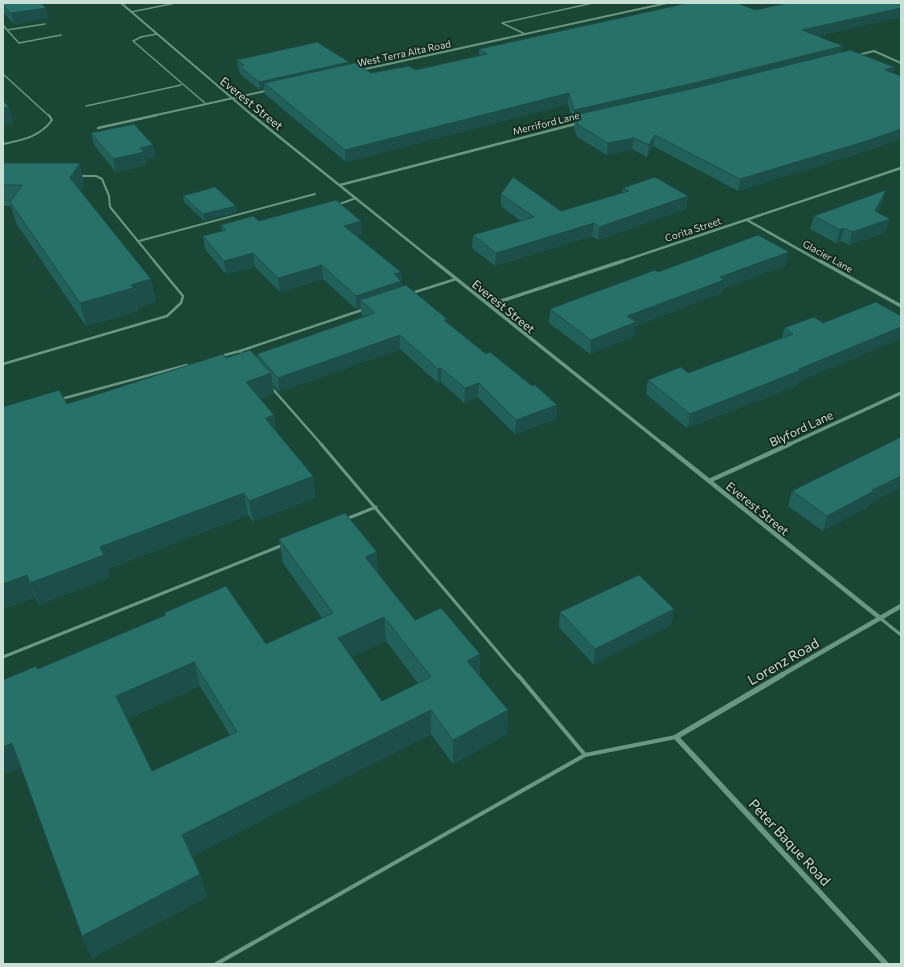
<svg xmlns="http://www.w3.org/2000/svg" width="904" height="967" viewBox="0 0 904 967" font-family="Commissioner,sans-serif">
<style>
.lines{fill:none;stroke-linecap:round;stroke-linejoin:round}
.service-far4{stroke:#699783;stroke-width:1.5}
.service-far3{stroke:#699783;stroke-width:2}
.service-far2{stroke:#699783;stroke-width:2.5}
.service-far1{stroke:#699783;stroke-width:3}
.service{stroke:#699783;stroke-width:4}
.minor-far4{stroke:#699783;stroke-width:2}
.minor-far3{stroke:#699783;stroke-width:2.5}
.minor-far2{stroke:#699783;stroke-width:3.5}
.minor-far1{stroke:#699783;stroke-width:4.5}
.minor{stroke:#699783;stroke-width:5.5}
.wall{fill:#226159;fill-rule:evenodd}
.shaded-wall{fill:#1c4f49}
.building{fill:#287168;stroke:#1c4f49;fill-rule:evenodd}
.labels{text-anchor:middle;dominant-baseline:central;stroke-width:3.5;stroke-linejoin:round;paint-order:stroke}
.far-street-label{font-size:10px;fill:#c8dfd4;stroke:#152820}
.street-label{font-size:12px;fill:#c8dfd4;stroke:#152820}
.near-street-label{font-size:14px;fill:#c8dfd4;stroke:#152820}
</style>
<rect width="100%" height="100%" fill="#194635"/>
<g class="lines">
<path class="service-far4" d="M131,12L176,3
M45,24L7,30L19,43L61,35
M3,25L7,30
M157,34L141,37L133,41L206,104
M525,34L502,23L593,3
M3,74L49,116
M86,106L181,85"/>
<path class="service-far3" d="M3,144C22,140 40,137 52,120L49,115
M79,176H96L102,179L109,196L110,207L155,262
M337,205L356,198
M139,241L315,194"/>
<path class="service-far2" d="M412,293L456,279
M240,351L365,309
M221,356L240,351L243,355
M3,364L167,316L181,303L183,296L154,261
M271,387L322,445
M61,399L187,365"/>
<path class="service-far1" d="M321,444L518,676
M346,519L376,507
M880,618L901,635
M3,657L283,545"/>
<path class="service" d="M518,675L585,755
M216,964L585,755L676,737"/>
<path class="minor-far4" d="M121,3L253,116
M858,55L874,51L901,63
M361,70L667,3
M152,116L270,90"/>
<path class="minor-far3" d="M252,115L435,262
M98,128L157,115
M340,185L579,123
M747,220L821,262
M620,262L901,168"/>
<path class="minor-far2" d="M434,261L664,445
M820,261L901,306
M489,305L623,261
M788,445L901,393"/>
<path class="minor-far1" d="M663,444L880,618
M709,481L790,444
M780,676L901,606"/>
<path class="minor" d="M782,675L676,737L886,964"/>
</g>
<path class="wall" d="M3,3L46,8L48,18L14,24L3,12Z
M787,3H901V17L818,36L843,46L841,52L894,67L893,73L901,76V139L860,153L738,191L653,146L647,157L632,149L607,155L577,137L574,127L575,121H573L568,104L346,162L265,94L264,89L260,90L240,74L239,69L238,67L237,60L349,62V64L371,73L415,70L479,56V49L755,10Z
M91,133L153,145L156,157L145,159L146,165L116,172L94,145Z
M3,163L84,184L80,191L151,279L156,302L137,307L138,311L86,326L16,223L11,206H3Z
M623,188L688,196L686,209L598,240L592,236L495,266L472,248L473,235L521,221L501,206V194L561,211L622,193Z
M183,196L236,206L237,212L204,221L184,202Z
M882,203L878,212L886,232L849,245L841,241L836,243L810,229L814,216Z
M259,221L362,234L357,236L401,272L402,286L486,354L532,386L557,405L556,419L515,434L478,397L464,403L441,382L438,383L400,349L279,392L273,384L274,394L261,399L274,415L276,431L313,476L315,498L253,522L248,515L108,569L110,577L39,605L35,597L3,609V407L67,404L226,358H257V354L364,316L361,314V308L356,309L323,279L280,292L255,267L226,274L205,249L203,236L222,231L221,225Z
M786,265L722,289L721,293L636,326L634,336L590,354L549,323L550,309L658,272Z
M814,317L798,385L687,428L646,394L648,380L688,373L782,338L784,328Z
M792,491L870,504L869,506L823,531L788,506Z
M279,539L378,574L415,620L480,654V676L507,734L453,764L431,734L192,856L200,874L207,897L92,958L82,936L21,767L3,775V680L38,669L165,615L164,613L266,644L322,618L283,563ZM386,641L418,683L382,701L351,657ZM200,686L230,735L152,771L127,719Z
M674,609L671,625L593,664L559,627L560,612Z"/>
<path class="shaded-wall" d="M46,8L48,18L14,24L11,13Z
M901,8V17L800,40L802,30Z
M843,46L840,57L575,115V121H573L574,110Z
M349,62V70L264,83V89L260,90L259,82Z
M894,67L891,78L885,70Z
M569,93L568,104L346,162L345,150Z
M9,107L14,124L3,126V108Z
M901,129V139L860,153L738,191L740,179Z
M655,135L653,146L647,157L649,145Z
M634,138L632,149L607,155L608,143Z
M153,145L156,157L145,159L146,165L116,172L113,159L140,148Z
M80,163L84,184L75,199L70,178Z
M886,190L882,203L872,224L875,211Z
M688,196L686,209L598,240L599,227Z
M236,206L237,212L204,221L203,214Z
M890,219L886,232L849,245L852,232Z
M361,221L362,234L345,239L344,226Z
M594,223L592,236L495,266L496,253Z
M844,228L841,241L836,243L840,230Z
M789,252L786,265L722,289L721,293L636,326L634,336L590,354L591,340L627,316L720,277Z
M253,253L255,267L226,274L224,261Z
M322,265L323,279L280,292L278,278Z
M401,272L402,294L360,300L361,308L356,309V296L394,274Z
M151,279L156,302L137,307L138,311L86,326L80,303L131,285Z
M901,327V339L798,382V385L687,428L690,414Z
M400,335V349L279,392L278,378Z
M441,368V382L438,383V369Z
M271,373L274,394L250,403L246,382Z
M479,383L478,397L464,403L465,388Z
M557,405L556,419L515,434L516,420Z
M274,415L277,436L265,418Z
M313,476L315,498L253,522L249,501Z
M901,476V488L870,504L869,506L823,531L827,516L872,490Z
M244,493L248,515L108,569L110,577L39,605L30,583L100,547Z
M377,552L378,576L365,557Z
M27,575L35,597L3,609V584Z
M674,609L671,625L593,664L595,649Z
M384,617L386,641L340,662L338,638Z
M480,654V678L467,661Z
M194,662L200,686L124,720L116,696Z
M431,710V734L189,858L182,835Z
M508,710L507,734L453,764V740Z
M12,743L23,766L3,775V747Z
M200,874L207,897L92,958L82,936Z"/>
<path class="building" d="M3,3H41L46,8L11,13L3,5Z
M688,3H737L755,10L787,3H893L901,4V8L802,30L843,46L694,83L574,110L569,93L345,150L264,83L355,63L371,73L409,66L415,70L487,54L479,49Z
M317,42L349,62L259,82L239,66L244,65L237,60Z
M850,50L894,67L885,70L901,76V129L863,142L740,179L655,135L649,145L634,138L608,143L578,125L575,115L695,88Z
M3,101L9,107L3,108Z
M134,124L153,145L140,148L144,152L113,159L91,133Z
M3,163H80L70,178L151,279L131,285L133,288L80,303L10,202L22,185H3Z
M513,177L561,211L629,191L623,188L655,177L688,196L599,227L594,223L496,253L473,235L534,217L501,194Z
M215,187L236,206L203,214L183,196Z
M886,190L875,211L890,219L852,232L844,228L840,230L814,216Z
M336,200L361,221L344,226L401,272L394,274L401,281L356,296L322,265L278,278L253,253L224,261L203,236L226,230L221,225L253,216L259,221Z
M758,235L789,252L720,277L724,280L627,316L636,322L591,340L550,309L655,270L658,272Z
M406,285L447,319L444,320L486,354L490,352L532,386L535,385L557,405L516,420L479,383L465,388L441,368L438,369L400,335L278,378L257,354L375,313L360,300Z
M876,302L901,316V327L799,369L801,370L690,414L648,380L681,367L688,373L793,334L784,328L814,317L823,323Z
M250,350L271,373L246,382L274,415L265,418L313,476L249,501L244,493L100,547L104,555L30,583L27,575L3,584V407L59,390L67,404L223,354L226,358Z
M901,437V476L872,490L874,491L827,516L792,491Z
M345,513L377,552L365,557L415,620L441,608L480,654L467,661L508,710L453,740L431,710L182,835L200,874L82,936L12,743L3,747V680L36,666L38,669L166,615L164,613L226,586L266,644L333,613L279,539ZM384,617L431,677L382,701L338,638ZM194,662L237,732L152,771L116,696Z
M639,575L674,609L595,649L560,612Z"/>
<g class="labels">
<g class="far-street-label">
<text transform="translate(404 53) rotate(-12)">West Terra Alta Road</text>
<text transform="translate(546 123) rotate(-14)">Merriford Lane</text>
<text transform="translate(693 229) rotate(-18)">Corita Street</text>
<text transform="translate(828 256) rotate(29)">Glacier Lane</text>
</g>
<g class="street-label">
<text transform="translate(252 103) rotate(39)">Everest Street</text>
<text transform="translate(504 306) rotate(39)">Everest Street</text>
<text transform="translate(801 428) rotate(-25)">Blyford Lane</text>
<text transform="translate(758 508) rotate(39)">Everest Street</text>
</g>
<g class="near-street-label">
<text transform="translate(783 661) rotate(-30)">Lorenz Road</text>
<text transform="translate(790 842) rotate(47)">Peter Baque Road</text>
</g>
</g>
<rect width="904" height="967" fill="none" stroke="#c8dfd4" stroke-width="8"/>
</svg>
